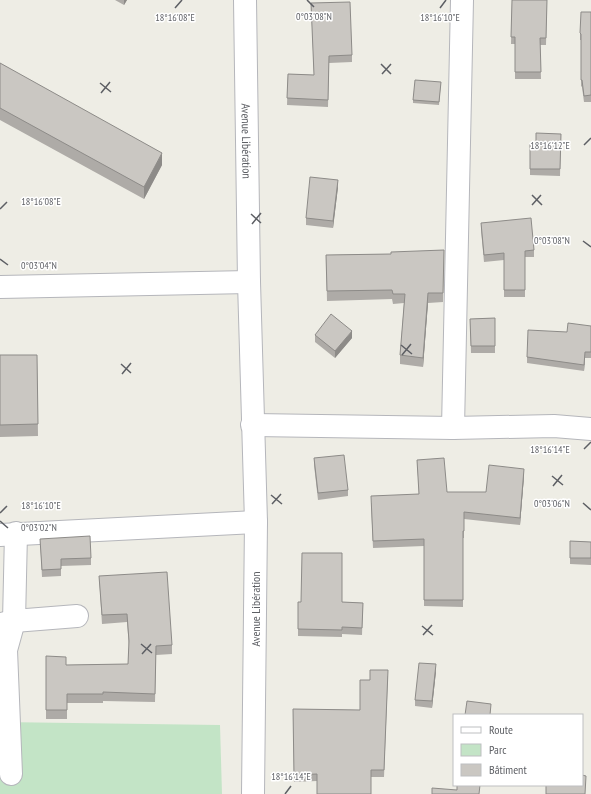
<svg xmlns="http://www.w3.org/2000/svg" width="591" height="794" viewBox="0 0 591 794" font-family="'PT Sans Narrow',sans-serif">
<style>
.green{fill:#c3e4c6}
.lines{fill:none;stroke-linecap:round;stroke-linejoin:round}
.minor-casing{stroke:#b5b6bb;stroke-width:24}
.minor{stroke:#fff;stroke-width:22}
.wall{fill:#aeaba7}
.shaded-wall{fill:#8d8b88}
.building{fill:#cac7c2;stroke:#8d8b88}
.ticks{fill:none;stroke:#5d5f64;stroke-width:1.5}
.labels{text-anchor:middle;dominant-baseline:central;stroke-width:3;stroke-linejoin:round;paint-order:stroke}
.street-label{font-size:12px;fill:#5d5f64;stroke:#fff}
.ticks-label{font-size:10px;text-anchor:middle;fill:#5d5f64;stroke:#fff;stroke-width:3;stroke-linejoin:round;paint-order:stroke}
</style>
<rect width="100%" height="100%" fill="#eeede5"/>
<path class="green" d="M0,722L220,725L222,794H0Z"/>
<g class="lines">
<g class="minor-casing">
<g id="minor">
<path id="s1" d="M245,0L249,282L256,522L253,794"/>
<path d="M0,287L249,282"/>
<path d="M252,425L453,428L554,426L591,429"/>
<path d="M453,428L462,0"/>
<path d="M0,535L256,522"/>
<path d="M1,624L14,621L77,616"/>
<path d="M11,774L6,650L14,621L16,533"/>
</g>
</g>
<use href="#minor" class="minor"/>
</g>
<path class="wall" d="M115,0H127L124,5Z
M512,0H547L546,45H540L541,79H515V44H511Z
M311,3L352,55V62L329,63L328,107L287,105L288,74L314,75Z
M591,12V102H584L582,87L581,86V40H580V33Z
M0,63L162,165L144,199L0,120Z
M441,82L439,105L413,103V100Z
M561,134L560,176L530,175V144H536Z
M338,187L333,228L306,225V218Z
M481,223L534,250V257H525V297H504V260L484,262L481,230Z
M444,250L443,302L428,303L423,367L400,364V355L404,303L393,304L392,299L327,301L326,255L391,254Z
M495,318V353H471L470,319Z
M591,326V358H585L584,371L527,363V357L567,332Z
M315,335L352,338L335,358L315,342Z
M0,355H37L38,436L0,437Z
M314,458L348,490V496L318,500L314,465Z
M417,460L447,492H486L524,476L520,525L464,519V538H463V607L424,606V546L373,548L371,503L419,494Z
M40,539L91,558V565L61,566V576L42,577Z
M570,541L591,542V565L570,564Z
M99,576L172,645V654L156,655L155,702L103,701V703H67V719H46V656L66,665L128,664L129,647L127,622L102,624Z
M298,602H342L363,603L362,635L342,634V637L298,636Z
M436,671L432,708L415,706V700Z
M388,676L384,777H371L317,781L294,782L293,709L360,710L370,680Z"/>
<path class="shaded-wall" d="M124,0H127L124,5Z
M162,153V165L144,199V187Z
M338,180V187L333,228V221Z
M428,293V303L423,367V358Z
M352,331V338L335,358V351Z
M585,352V358L584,371V365Z
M524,469V476L520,525V518Z
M436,664V671L432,708V701Z"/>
<path class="building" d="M512,0H547L546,38H540L541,72H515V37H511Z
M350,2L352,55L329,56L328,100L287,98L288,74L314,75L311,3Z
M581,12H591V95L584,96L582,80H581V34L580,33Z
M0,63L162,153L144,187L0,108Z
M415,80L441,82L439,102L413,100Z
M536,133L561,134L560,169H530V144H536Z
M310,177L338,180L333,221L306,218Z
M531,218L534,250L525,251V290H504V253L484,255L481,223Z
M444,250L443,293H428L423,358L400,355L405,294H393L392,290L327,291L326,255L391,254V252Z
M331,314L352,331L335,351L315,335Z
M495,318V346H471L470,319Z
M568,323L591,326V352H585L584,365L527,357L528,330L567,332Z
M0,355H37L38,424L0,425Z
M344,455L348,490L318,493L314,458Z
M444,458L447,492H486L489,465L524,469L520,518L464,512V531H463V600H424V539L373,541L371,496L419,494L417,460Z
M90,536L91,558L61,559V569L42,570L40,539Z
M570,541L591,542V558H570Z
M302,553H342V602L363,603L362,628L342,627V630L298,629V602H301Z
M167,572L172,645L156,646L155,694L103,692V694H67V710H46V656L66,657V665L128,664L129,641L127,614L102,615L99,576Z
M419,663L436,664L432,701L415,700Z
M370,670H388L384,770H371V794H317V774L294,775L293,709L360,710V680H370Z
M467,701L491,704L490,715H465Z
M582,775L586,776L585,794H546V785H582Z
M457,785H480L479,794H432V788L457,790Z"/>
<path class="ticks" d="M307,0L314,7M175,8L182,0M440,8L446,0M381,64L391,74M382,74L391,64M100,83L111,92M101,93L110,82M584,145L591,138M532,195L542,205M532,205L541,195M0,209L7,202M251,214L261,223M252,224L261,213M583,241L591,247M0,259L8,265M401,345L412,354M402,355L411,344M121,364L131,373M122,374L131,363M584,449L591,442M552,476L563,485M553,486L562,475M271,495L282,504M583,503L591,510M272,504L281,494M0,513L7,506M0,521L8,528M422,626L433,635M423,635L432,625M141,644L152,653M142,654L151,644M285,794L291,786"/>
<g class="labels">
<g class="street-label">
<text stroke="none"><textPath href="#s1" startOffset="141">Avenue Libération</textPath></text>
<text transform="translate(255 609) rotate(-90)">Avenue Libération</text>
</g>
</g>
<g class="ticks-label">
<text x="314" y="20">0°03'08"N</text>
<text x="440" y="21">18°16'10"E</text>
<text x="175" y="21">18°16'08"E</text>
<text x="550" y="149">18°16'12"E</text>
<text x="41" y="205">18°16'08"E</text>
<text x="552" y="244">0°03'08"N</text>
<text x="39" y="269">0°03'04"N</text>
<text x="550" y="453">18°16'14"E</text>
<text x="552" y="507">0°03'06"N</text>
<text x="41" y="509">18°16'10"E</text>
<text x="39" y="531">0°03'02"N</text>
<text x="291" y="780">18°16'14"E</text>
</g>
<rect x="453" y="714" width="130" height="72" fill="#ffffff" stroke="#bebfc1"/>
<rect x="461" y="727" width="20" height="6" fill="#ffffff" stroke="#bebfc1"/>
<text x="489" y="734" font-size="12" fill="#5d5f64">Route</text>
<rect x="461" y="744" width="20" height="12" fill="#c3e4c6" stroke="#bebfc1"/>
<text x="489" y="754" font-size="12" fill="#5d5f64">Parc</text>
<rect x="461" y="764" width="20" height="12" fill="#cac7c2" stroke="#bebfc1"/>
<text x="489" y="774" font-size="12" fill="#5d5f64">Bâtiment</text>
</svg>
